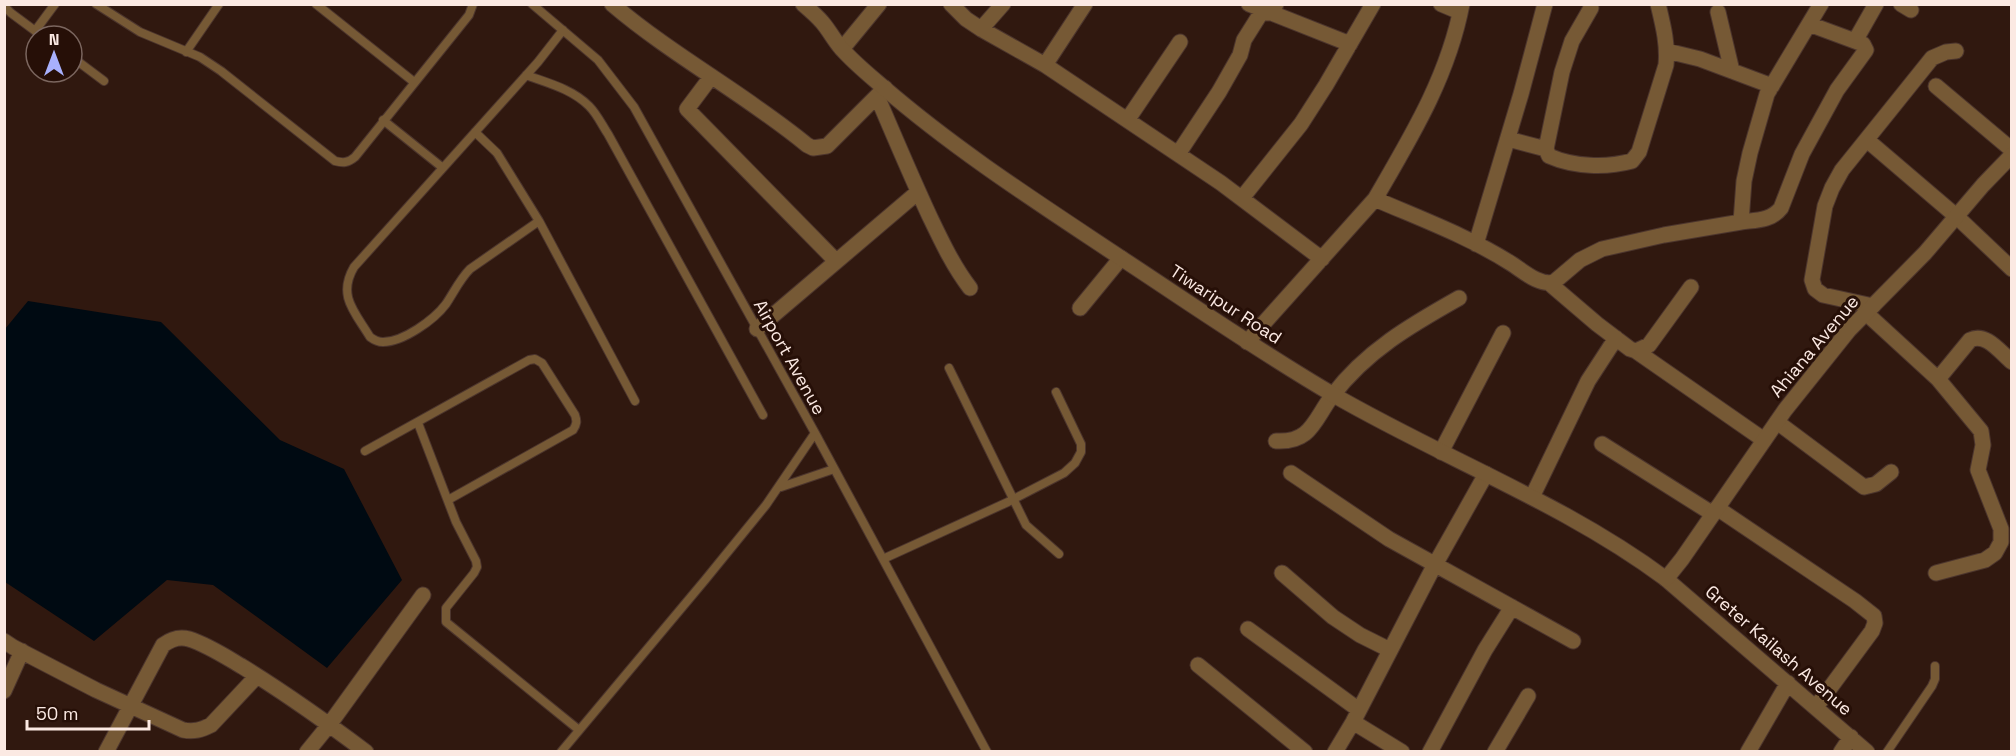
<svg xmlns="http://www.w3.org/2000/svg" width="2016" height="756" viewBox="0 0 2016 756" font-family="'Space Grotesk',sans-serif">
<style>
.water{fill:#000a12}
.lines{fill:none;stroke-linecap:round;stroke-linejoin:round}
.service-casing{stroke:#4c352d;stroke-width:10}
.minor-casing{stroke:#4c352d;stroke-width:17}
.tertiary-casing{stroke:#4c352d;stroke-width:17}
.service{stroke:#765935;stroke-width:8}
.minor{stroke:#765935;stroke-width:15}
.tertiary{stroke:#765935;stroke-width:15}
.labels{text-anchor:middle;dominant-baseline:central;stroke-width:6;stroke-linejoin:round;paint-order:stroke}
.street-label{font-size:18px;fill:#fbe9e3;stroke:#260f07}
</style>
<rect width="100%" height="100%" fill="#30180f"/>
<path class="water" d="M28,301L161,322L280,440L344,469L402,580L327,668L213,585L167,580L94,641L5,582V329Z"/>
<g class="lines">
<g class="service-casing">
<path id="service" d="M96,4L140,32L200,57L221,71L335,161C343,163 348,163 355,157L469,15L473,4
M316,4L414,82
M532,4L598,60L634,107L815,433L987,752
M4,6L11,13L42,36
M35,31L55,4
M186,52L219,4
M72,57L104,81
M526,75C548,83 572,89 589,106C597,114 602,125 608,134L763,415
M383,120L443,168
M475,132L497,153L539,221L635,401
M539,221L470,269C460,279 454,292 446,304C434,320 403,342 383,342C378,342 374,340 370,337C355,312 337,296 354,267L538,62L563,30
M949,368L1026,525L1059,554
M418,423L456,522L476,561L477,567L474,573L446,608V622L579,730
M365,451L529,360L535,359L542,363L575,415C577,421 577,424 573,430L448,500
M781,487L834,469
M883,559L1008,502L1064,473L1075,463L1081,452V444L1056,392
M561,752L705,580L766,505L815,433
M1887,752L1932,686L1935,679V666"/>
</g>
<g class="minor-casing">
<path id="minor" d="M612,4C673,56 745,94 807,145L813,148L827,146L885,88
M951,4L966,19L981,29L1045,65L1221,183L1322,259
M1249,4L1350,44
M1441,4L1460,12
M1901,4L1911,10
M1591,8L1572,41L1562,72L1546,149L1549,156C1574,167 1606,168 1632,161L1639,152L1666,65C1668,44 1663,25 1658,4
M1718,12L1732,71
M981,29L1003,4
M1855,41L1876,4
M842,49L879,4
M1667,51L1700,59L1772,86
M1045,65L1085,4
M711,77L687,109L835,260
M1936,86L2012,150
M877,96C894,136 911,176 929,215C941,240 953,266 970,288
M1128,119L1180,42
M1508,139L1546,149
M1867,140L1956,216L2012,269
M1178,154L1219,92L1240,55L1244,40L1261,13H1271L1276,4
M1242,198L1301,124L1326,85L1373,4
M1375,199C1411,137 1448,77 1462,4
M1741,222C1756,220 1771,221 1781,208L1802,154L1837,90L1866,50L1863,44L1809,24
M1476,244L1521,94L1545,4
M1549,283L1597,324L1630,349L1636,351L1649,345L1691,287
M1873,306L1823,295L1815,289L1812,280L1825,206L1832,188L1842,170L1932,58L1946,52L1956,51
M1080,308L1121,258
M1866,313L1938,379L1981,431L1983,445L1978,470L2001,529V542L1995,553L1985,560L1936,573
M757,329L918,192
M1247,342L1375,199C1421,219 1470,237 1512,264C1524,272 1540,286 1554,282L1580,260L1602,249L1664,235L1741,222L1744,181L1750,153L1767,94L1821,4
M1636,351L1764,440
M1938,379L1970,340C1986,332 2000,352 2012,362
M1777,422L1864,487L1876,484L1891,472
M1276,441C1311,443 1314,420 1332,396C1366,351 1411,325 1459,298
M1602,444L1713,514
M1441,452L1503,333
M1291,473L1389,539L1573,641
M1532,497L1588,381L1616,338
M1717,508L1855,601L1874,616L1875,623L1872,631L1816,707
M1282,573L1333,617L1360,635L1390,650
M1666,579L1867,752
M1248,629L1359,710
M4,641L13,647L96,690L183,730C194,732 201,730 211,725L257,676
M1198,665L1305,752
M4,691L22,651
M1353,722L1402,752
M106,752L163,645C171,639 179,636 189,639C208,645 226,657 243,667C285,693 326,722 366,752
M307,752L329,725L423,595
M1335,752L1353,722L1432,570L1486,474
M1430,752L1485,650L1512,607
M1495,752L1528,696
M1748,752L1788,683
M1841,752L1851,737"/>
</g>
<g class="tertiary-casing">
<path id="tertiary" d="M803,4C810,10 817,16 822,22C829,30 834,40 841,48C853,62 869,75 883,87C957,151 1040,204 1121,258C1191,304 1260,352 1332,394C1442,458 1564,503 1666,579L1682,559L1785,410L1849,330L1925,253L1983,185L2012,155"/>
</g>
<use href="#service" class="service"/>
<use href="#minor" class="minor"/>
<use href="#tertiary" class="tertiary"/>
</g>
<g class="labels">
<g class="street-label">
<text transform="translate(1226 304) rotate(33)">Tiwaripur Road</text>
<text transform="translate(1814 346) rotate(-50)">Ahiana Avenue</text>
<text transform="translate(790 357) rotate(61)">Airport Avenue</text>
<text transform="translate(1779 650) rotate(41)">Greter Kailash Avenue</text>
</g>
</g>
<rect width="2016" height="756" fill="none" stroke="#fbe9e3" stroke-width="12"/>
<g transform="translate(54 54)"><circle r="28" fill="#260f07" stroke="#7b665f" stroke-width="1.5"/>
<path d="M0-4.5L10 22L0 15L-10 22Z" fill="#a8b0fc"/>
<text y="-9" font-size="16" font-weight="bold" text-anchor="middle" fill="#fbe9e3">N</text>
</g>
<path d="M27 720v9h122v-9" fill="none" stroke="#fbe9e3" stroke-width="3"/>
<text x="36" y="720" font-size="18" fill="#fbe9e3" stroke="#260f07" stroke-width="4.5" paint-order="stroke">50 m</text>
</svg>
